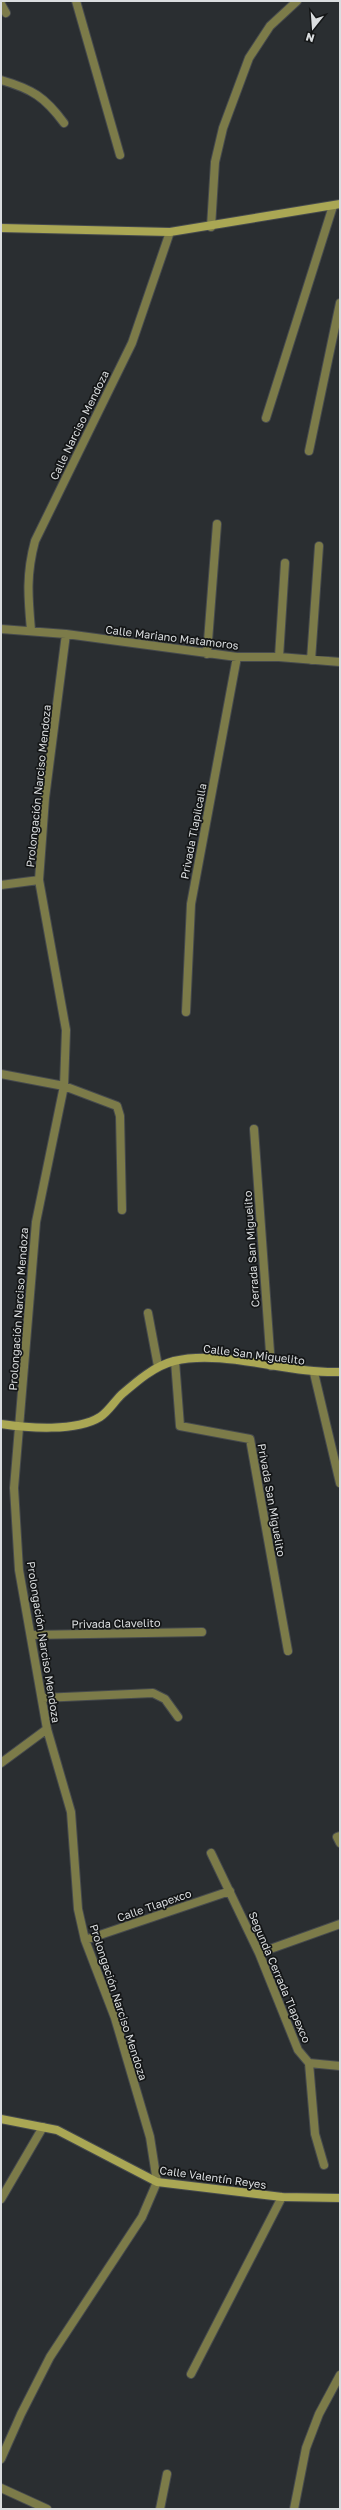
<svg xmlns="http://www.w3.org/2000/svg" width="341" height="2510" viewBox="0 0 341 2510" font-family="'Golos Text',sans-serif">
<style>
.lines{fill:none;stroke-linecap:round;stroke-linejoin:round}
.street-casing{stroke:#464a4d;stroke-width:10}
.secondary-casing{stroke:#464a4d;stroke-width:10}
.street{stroke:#7c7b49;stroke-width:8}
.secondary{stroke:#aaa754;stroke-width:8}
.labels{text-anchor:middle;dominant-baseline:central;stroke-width:3.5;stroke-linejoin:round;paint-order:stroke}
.street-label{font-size:11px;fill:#dadddf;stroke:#141617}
</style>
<rect width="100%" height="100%" fill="#2a2e31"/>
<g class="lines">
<g class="street-casing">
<path id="street" d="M76,1L120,155
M1,4L6,13
M1,80C32,89 45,97 64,123
M211,227L215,162L223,128L249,58L270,26L297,1
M266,418L333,206
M309,451L340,303
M1,629L66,634L237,657H279L340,662
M31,630C28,597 26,574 35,541L132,343L170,232
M207,654L217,524
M279,657L285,563
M311,660L319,546
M1,885L39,880
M186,1012L191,904L237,657
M1,1074L64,1086L117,1106L120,1116L122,1210
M254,1129L271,1366
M148,1313L158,1366
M175,1361L180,1426L250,1439L288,1651
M314,1373L340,1483
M31,1635L202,1632
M42,1698L153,1693L165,1699L178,1717
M1,1763L47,1729
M340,1836L337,1837L340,1843
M211,1853L259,1953L298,2050L309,2063L315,2134L324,2165
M85,1940L230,1891
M259,1953L340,1924
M309,2063L340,2066
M1,2199L43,2127
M191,2374L282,2197
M1,2459L21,2414L50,2357L142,2217L157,2182L150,2137L115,2018L85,1940L78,1909L71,1812L47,1729L19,1570L14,1488L36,1222L64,1086L66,1030L39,880L45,798L66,634
M1,2488L47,2509
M160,2509L167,2474
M294,2509L306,2448L319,2414L340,2375"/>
</g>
<g class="secondary-casing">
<path id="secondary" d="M1,228L170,232L340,204
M1,1424C28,1428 76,1432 100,1417C108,1412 114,1402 121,1395C136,1382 154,1366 174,1361C223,1349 288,1374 340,1372
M1,2119L57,2130L157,2182L282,2197L340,2198"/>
</g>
<use href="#street" class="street"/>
<use href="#secondary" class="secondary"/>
</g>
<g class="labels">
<g class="street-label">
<text transform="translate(79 425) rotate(-64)">Calle Narciso Mendoza</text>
<text transform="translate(172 637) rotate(7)">Calle Mariano Matamoros</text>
<text transform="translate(38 786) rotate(-84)">Prolongación Narciso Mendoza</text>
<text transform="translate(193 831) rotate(-79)">Privada Tlapilcalla</text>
<text transform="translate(251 1249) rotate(-94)">Cerrada San Miguelito</text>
<text transform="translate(18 1309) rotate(-86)">Prolongación Narciso Mendoza</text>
<text transform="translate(254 1354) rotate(7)">Calle San Miguelito</text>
<text transform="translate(272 1500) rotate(80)">Privada San Miguelito</text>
<text transform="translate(116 1623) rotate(-1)">Privada Clavelito</text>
<text transform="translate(44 1642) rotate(81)">Prolongación Narciso Mendoza</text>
<text transform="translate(154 1905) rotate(-19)">Calle Tlapexco</text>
<text transform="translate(280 1977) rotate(67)">Segunda Cerrada Tlapexco</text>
<text transform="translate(119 2002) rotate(72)">Prolongación Narciso Mendoza</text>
<text transform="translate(213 2177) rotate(8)">Calle Valentín Reyes</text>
</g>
</g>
<rect width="341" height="2510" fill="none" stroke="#dadddf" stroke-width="4"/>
<g transform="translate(313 28) rotate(197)" stroke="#141617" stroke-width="3" paint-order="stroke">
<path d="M0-3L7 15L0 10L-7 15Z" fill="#dadddf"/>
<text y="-6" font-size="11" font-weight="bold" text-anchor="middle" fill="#dadddf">N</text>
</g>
</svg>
